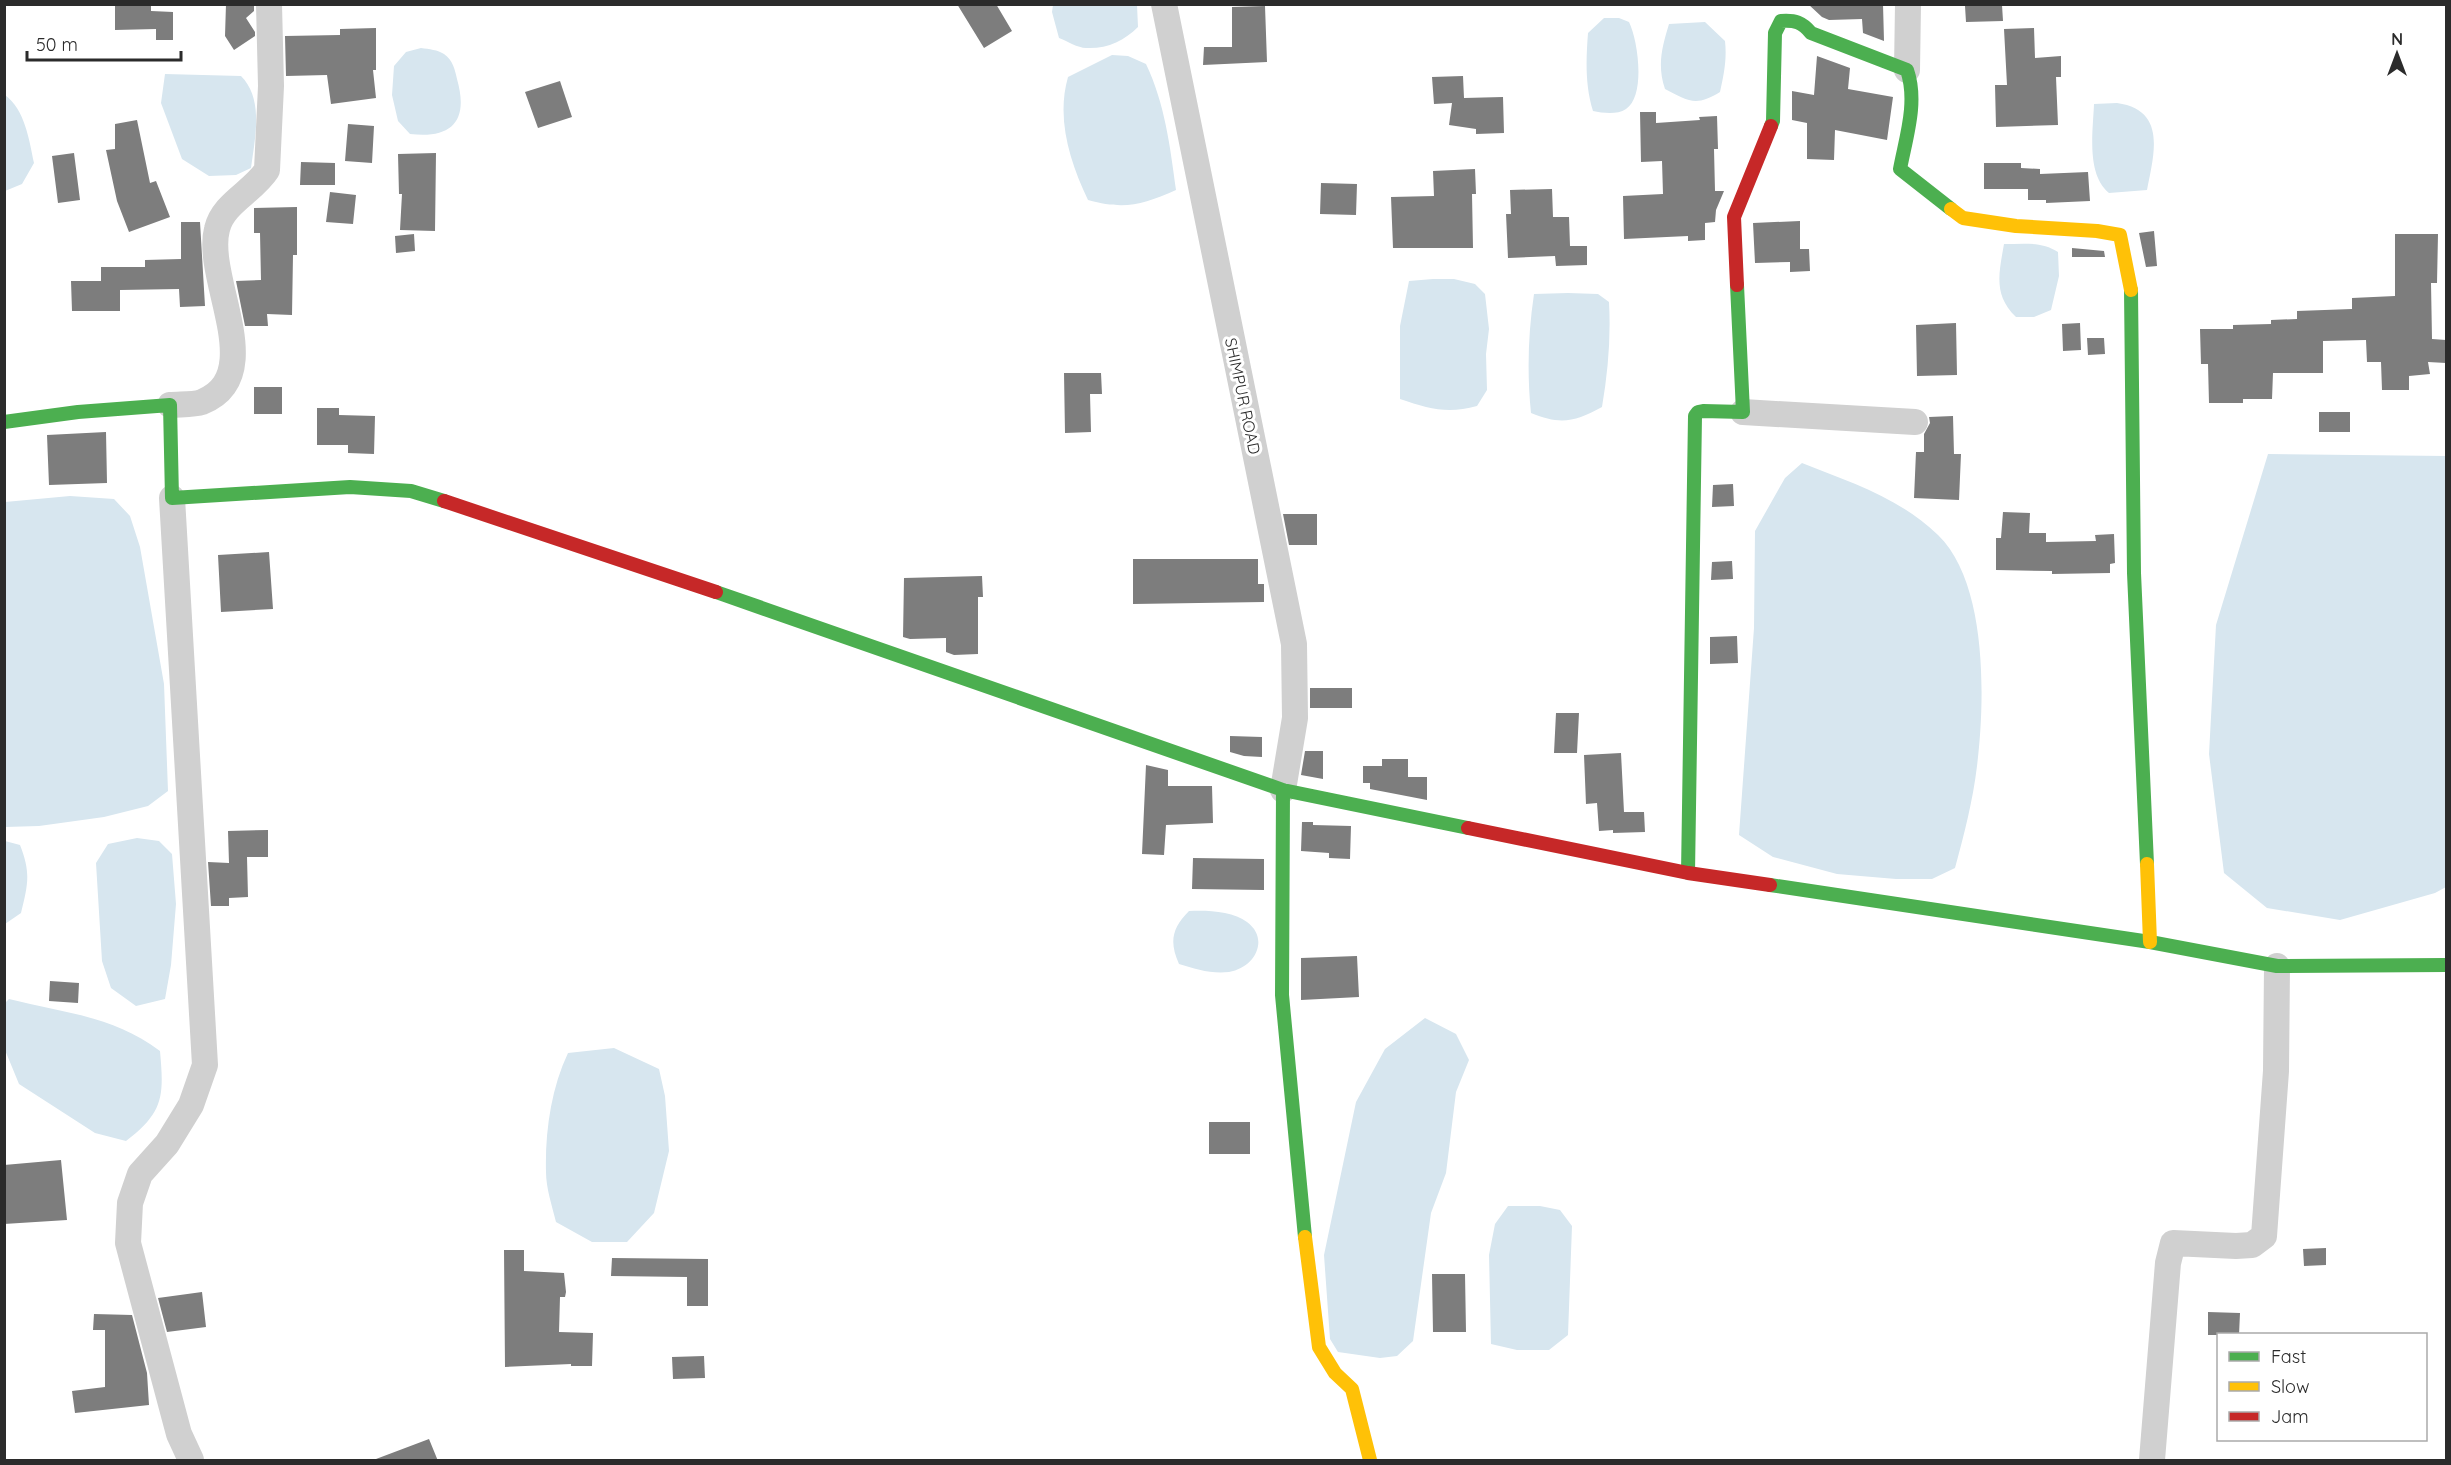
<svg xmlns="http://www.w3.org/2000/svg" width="2451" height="1465" viewBox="0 0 2451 1465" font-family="Quicksand,sans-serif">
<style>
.water{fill:#d7e6ef}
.building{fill:#7d7d7d}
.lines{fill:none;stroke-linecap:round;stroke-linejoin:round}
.street{stroke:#d0d0d0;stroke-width:26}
.fast{stroke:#4caf50;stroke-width:14}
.slow{stroke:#ffc107;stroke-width:14}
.jam{stroke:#c62828;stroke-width:14}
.labels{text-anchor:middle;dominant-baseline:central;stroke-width:6;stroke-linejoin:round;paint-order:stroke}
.street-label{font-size:16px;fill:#2b2b2b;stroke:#fff}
</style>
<rect width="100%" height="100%" fill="#fff"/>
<path class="water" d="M1053,5H1137L1138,27C1124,41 1107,49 1086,48C1078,48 1067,41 1059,38L1052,12Z
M1604,18H1619L1629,22C1638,40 1646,96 1626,109C1617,115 1603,113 1593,111C1585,85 1586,60 1588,33Z
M1705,22L1725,41C1727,59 1724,74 1720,92C1696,107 1688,101 1665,89C1657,66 1662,47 1669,24Z
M421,48C429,49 438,50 444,54C453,60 455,70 457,79C469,121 452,139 410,134L398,121L392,95L394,66L406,52Z
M1112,55L1128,56L1146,64C1165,104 1170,146 1176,190C1142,205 1124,210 1088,200C1070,162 1056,119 1068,77Z
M165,74L241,76C264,99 255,138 251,168L236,175L209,176L182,159L161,103Z
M5,95C25,110 29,139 34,163L22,184L5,191Z
M2117,103C2167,110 2154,154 2147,190L2109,193C2086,174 2093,131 2094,104Z
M2004,244C2022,244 2042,241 2058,252L2059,276L2051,310L2034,317H2016C1993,295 1999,273 2004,244Z
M1433,279H1454L1475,284L1485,294L1489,329L1486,354L1487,390L1477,406C1448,414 1429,409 1400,399V326L1409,281Z
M1568,293L1598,294L1609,302C1611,337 1608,372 1602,407C1575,422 1560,425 1531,413C1527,374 1528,334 1534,294Z
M2268,454L2446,456V887L2435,893L2340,920L2267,908L2224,873L2209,754L2216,625Z
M1802,463C1850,482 1900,498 1938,535C1988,583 1985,702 1977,766C1973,800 1964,835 1955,868L1932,879H1896L1837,874L1773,857L1739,835L1754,628L1755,531L1785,478Z
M70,496L114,499L130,516L140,547L164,684L168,791L148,806L104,817L39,826L5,827V502Z
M137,838L159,841L172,854L176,904L171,965L165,999L136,1006L111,988L102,961L96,863L108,844Z
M5,841L20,845C31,873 28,884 21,913L5,924Z
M1189,911C1206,910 1233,911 1247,922C1270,939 1255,968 1229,972C1211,974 1195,969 1179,964C1169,942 1172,928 1189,911Z
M9,999C64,1013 114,1016 160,1051C164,1096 164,1112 126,1141L95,1133L19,1084L5,1050V1003Z
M1425,1018L1456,1034L1469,1060L1456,1092L1446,1173L1431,1213L1413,1341L1397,1356L1380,1358L1338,1352L1330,1339L1324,1255L1356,1102L1385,1049Z
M614,1048L659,1069L665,1096L669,1151L654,1213L627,1242H592L556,1222C552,1206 546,1188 546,1172C545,1132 551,1089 568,1053Z
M1508,1206H1540L1560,1210L1572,1226L1568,1335L1549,1350H1517L1491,1344L1489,1255L1495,1224Z"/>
<path class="building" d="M115,4H151V11L173,12V40H156V29L115,30Z
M226,4H254V11L246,18L255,32V36L234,50L225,36Z
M957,4H996L1012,31L984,48Z
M1808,4H1883L1884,41L1863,33L1862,19L1829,20L1822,17Z
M2002,5L2003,21L1966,22L1965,6Z
M1265,6L1267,62L1203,65L1204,47H1232V7Z
M376,28V70H373L376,98L331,104L327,75L286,76L285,36L340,35V29Z
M2034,28L2035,58L2061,56V77H2056L2058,125L1996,127L1995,85H2007L2004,29Z
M1817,56L1850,68L1848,89L1893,97L1887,140L1835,130L1834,160L1807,159V123L1792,120V91L1814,95Z
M1463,76L1464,98L1503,97L1504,133L1476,134V129L1449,125L1452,103L1434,104L1432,77Z
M560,81L572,117L538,128L525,92Z
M1640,112H1656V123L1700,120L1699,117L1717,116L1718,149H1714L1715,191H1724L1716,210L1715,222L1705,223V240L1688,241V236L1624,239L1623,196L1663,194L1662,161L1641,162Z
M137,120L150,183L156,181L170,217L129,232L117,201L106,150L115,149V124Z
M348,124L374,126L372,163L345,161Z
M74,153L80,200L58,203L52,156Z
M436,153L435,231L400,230L402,194H399L398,154Z
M301,162L335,163V185H300Z
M1984,163H2021V168L2040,169V174L2088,172L2090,201L2046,203V200H2028V189H1984Z
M1475,169L1476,194H1472L1473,248H1393L1391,197L1434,196L1433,171Z
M1321,183L1357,184L1356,215L1320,214Z
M1552,189L1553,217H1569L1570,246H1587V265L1556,266L1555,256L1508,258L1506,214H1511L1510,190Z
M330,192L356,195L353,224L326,222Z
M297,207V255H293L292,315L267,314L268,326H245L236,281L261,280L260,233H254V208Z
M1800,221V249H1809L1810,271L1790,272V262L1755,263L1753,223Z
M181,222H200L205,306L180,307L179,289L120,290V311H72L71,281H101V267H145V260L181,259Z
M2154,231L2157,266L2146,267L2139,233Z
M414,234L415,251L396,253L395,236Z
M2395,234H2438L2437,283H2431L2432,339L2446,340V363L2428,362L2430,374L2409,376V390H2382L2381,362H2367L2366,340L2323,341V373H2273L2272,399H2243V403H2209L2208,364H2201L2200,329H2233V325L2271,324V320L2297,319V311L2352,309V298L2395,296Z
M2072,248L2104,251L2105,257H2072Z
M1956,323L1957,375L1917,376L1916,325Z
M2080,323L2081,350L2063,351L2062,324Z
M2087,338H2104L2105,354L2088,355Z
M1064,373H1101L1102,394H1090L1091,432L1065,433Z
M254,387H282V414H254Z
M317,408H339V415L375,416L374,454L348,453V445H317Z
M2319,412H2350V432H2319Z
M1953,416L1954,454H1961L1959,500L1914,498L1916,452H1924V434L1930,423L1929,417Z
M106,432L107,483L49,485L47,435Z
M1733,484L1734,506L1712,507L1713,485Z
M2003,512L2030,513L2029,533H2046V542L2096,541L2095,535L2114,534L2115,563L2110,564V573L2052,574V571L1996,570V538H2001Z
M1283,514H1317V545H1289Z
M269,552L273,609L221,612L218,555Z
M1133,559H1258V584H1264V602L1133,604Z
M1732,561L1733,579L1711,580L1712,562Z
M982,576L983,597H978V654L954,655L946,652V638L910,639L903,637L904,578Z
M1737,636L1738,663L1710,664V637Z
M1310,688H1352V708H1310Z
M1556,713H1579L1577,753H1554Z
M1230,736L1262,737V757L1244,756L1230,752Z
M1305,751H1323V779L1301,775Z
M1621,753L1624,812H1644L1645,832L1613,833V830L1599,831L1597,803L1586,804L1584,755Z
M1382,759H1408V777H1427V800L1370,789V783H1363V766H1382Z
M1146,765L1168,770V786H1212L1213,823L1166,825L1164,855L1142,854Z
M1302,822H1313V825L1351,826L1350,859L1329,858V853L1301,851Z
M268,830V857H247L248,897L229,898V906H211L208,862L229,863L228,831Z
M1193,858L1264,859V890L1192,889Z
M1357,956L1359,997L1301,1000V958Z
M50,981L79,983L78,1003L49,1001Z
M1209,1122H1250V1154H1209Z
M61,1160L67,1220L4,1224V1165Z
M2326,1248V1265L2304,1266L2303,1249Z
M504,1250H524V1271L564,1273L566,1292L565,1297H560L559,1332L593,1333L592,1366H571V1364L505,1367Z
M612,1258L708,1259V1306H687V1277L611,1276Z
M1432,1274H1465L1466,1332H1433Z
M202,1292L206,1327L167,1332L158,1298Z
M2208,1312L2240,1313L2239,1335H2208Z
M94,1314L132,1315L147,1373L149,1405L75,1413L72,1391L105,1387V1330H93Z
M704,1356L705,1378L673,1379L672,1357Z
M429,1439L438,1461H376V1459Z"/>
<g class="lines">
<path class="street" d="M1164,4L1294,644L1295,718L1283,790
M1907,70L1908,4
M170,405C180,404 193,405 202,402C269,375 204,279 217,229C223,203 253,192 267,170L271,86L269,4
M1743,412L1915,422
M172,498L205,1065L191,1105L167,1144L140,1174L130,1203L128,1243L179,1434L191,1460
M2152,1460L2168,1263L2173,1243L2236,1246L2252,1245L2264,1236L2276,1071L2277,966"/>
<path class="fast" d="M1771,126L1773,121L1775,33L1781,21C1795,20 1802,22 1811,33L1907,70C1918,102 1906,137 1900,169L1951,209
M2131,290L2134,573L2147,864
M4,422L78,412L170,405L172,498L350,487L411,491L444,501
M716,592L1283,790L1468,828
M1283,790L1282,995L1305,1237
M1688,873L1695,416L1698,412L1703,411L1743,412L1737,285
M1770,885L2150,942L2277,966L2446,965"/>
<path class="slow" d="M1951,209L1963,218L2016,226L2097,231L2120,235L2131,290
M2147,864L2150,942
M1305,1237L1319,1347L1335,1373L1352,1389L1370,1460"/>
<path class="jam" d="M1737,285L1734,217L1771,126
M444,501L716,592
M1468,828L1688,873L1770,885"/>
</g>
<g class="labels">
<g class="street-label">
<text transform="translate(1243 396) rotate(78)">SHIMPUR ROAD</text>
</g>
</g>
<rect width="2451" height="1465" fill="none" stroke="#2b2b2b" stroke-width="12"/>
<rect x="2217" y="1333" width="210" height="108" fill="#ffffff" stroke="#aaaaaa" stroke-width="1.5"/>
<rect x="2229" y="1352" width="30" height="9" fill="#4caf50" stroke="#aaaaaa" stroke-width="1.5"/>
<text x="2271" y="1363" font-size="18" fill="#2b2b2b">Fast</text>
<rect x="2229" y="1382" width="30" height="9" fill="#ffc107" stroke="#aaaaaa" stroke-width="1.5"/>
<text x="2271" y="1393" font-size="18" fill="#2b2b2b">Slow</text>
<rect x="2229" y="1412" width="30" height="9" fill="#c62828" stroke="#aaaaaa" stroke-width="1.5"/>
<text x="2271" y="1423" font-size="18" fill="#2b2b2b">Jam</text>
<g transform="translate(2397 54)" stroke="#ffffff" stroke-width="4.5" paint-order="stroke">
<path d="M0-4.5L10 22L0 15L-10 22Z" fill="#2b2b2b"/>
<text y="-9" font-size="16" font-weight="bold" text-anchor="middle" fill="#2b2b2b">N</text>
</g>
<path d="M27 51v9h154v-9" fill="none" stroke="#2b2b2b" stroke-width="3"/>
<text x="36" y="51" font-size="18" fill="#2b2b2b" stroke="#ffffff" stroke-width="4.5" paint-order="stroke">50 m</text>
</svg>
